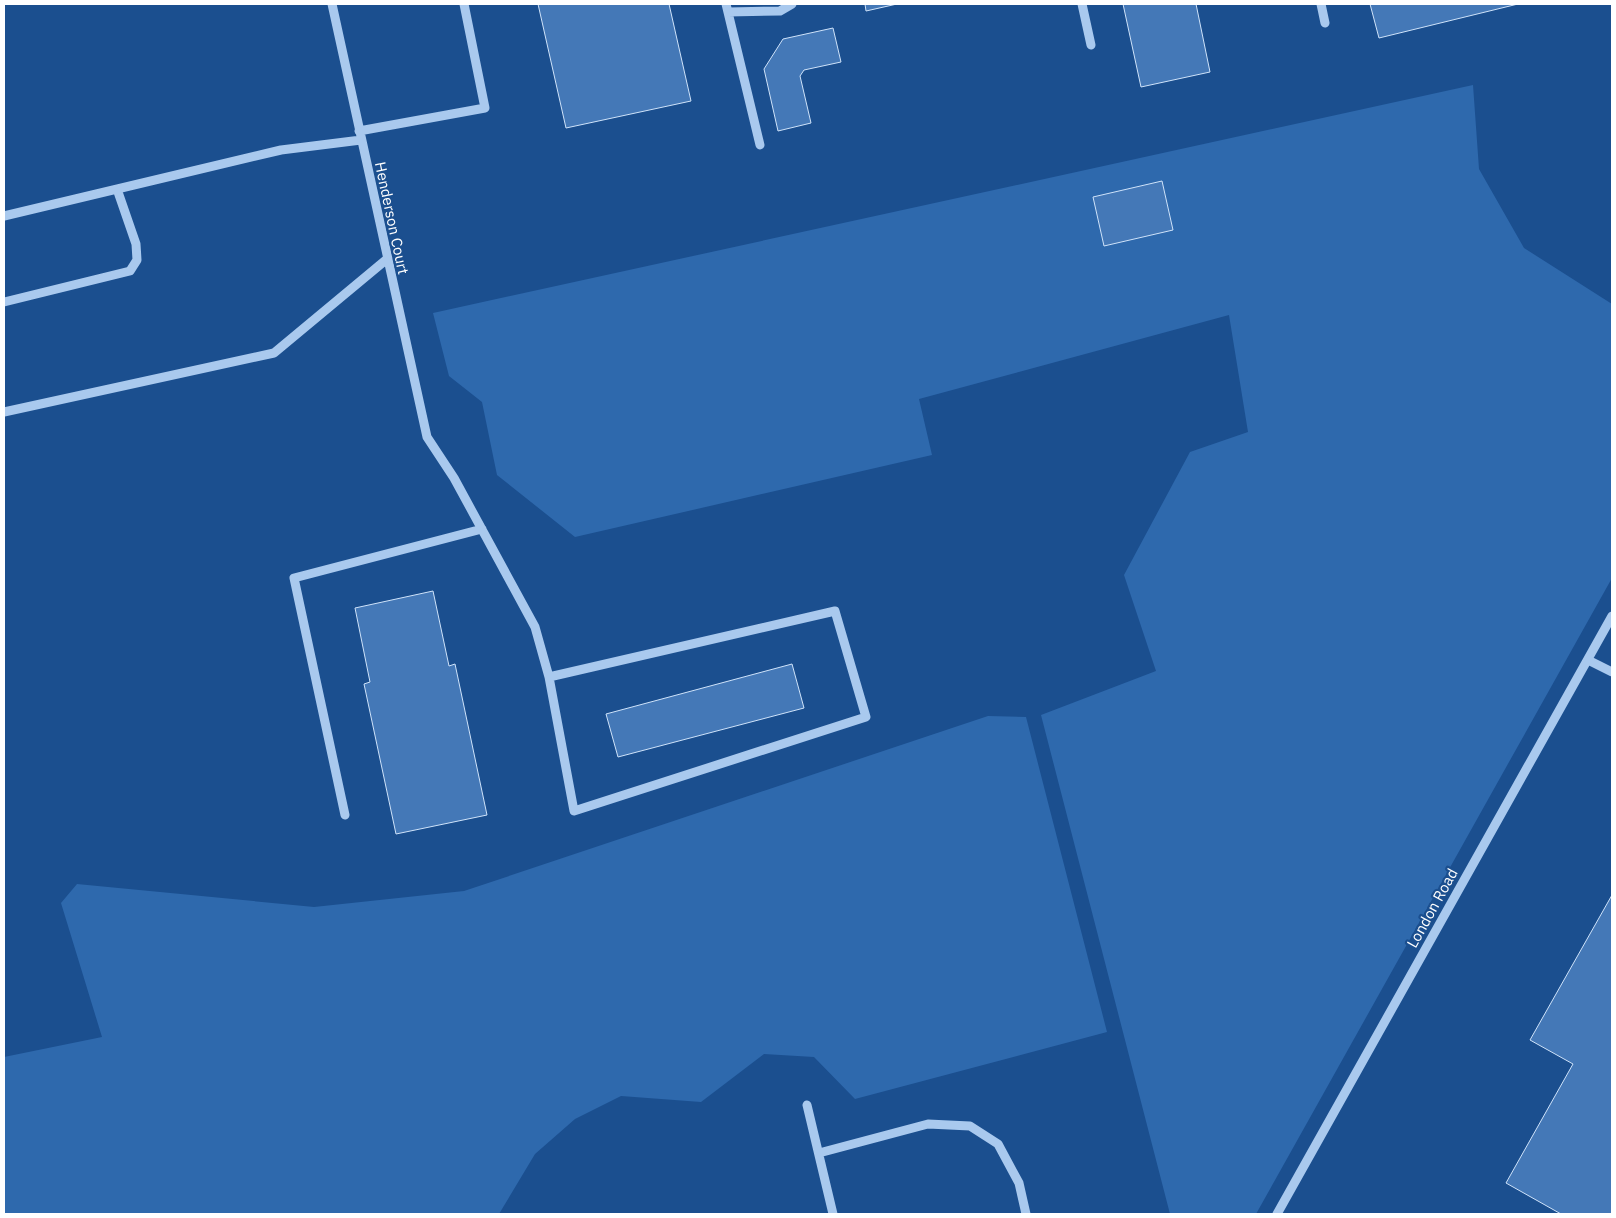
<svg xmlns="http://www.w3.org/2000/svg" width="1616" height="1218" viewBox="0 0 1616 1218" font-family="'IBM Plex Sans',sans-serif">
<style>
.green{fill:#2e69ad}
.building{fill:#4478b7;stroke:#cfe3fa}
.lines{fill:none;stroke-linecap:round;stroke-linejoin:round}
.minor{stroke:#a9c9ee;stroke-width:9}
.labels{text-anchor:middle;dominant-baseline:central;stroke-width:4.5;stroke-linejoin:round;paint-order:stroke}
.street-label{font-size:15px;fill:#fff;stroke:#1b4f8f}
</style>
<rect width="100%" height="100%" fill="#1b4f8f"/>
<path class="green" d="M1473,85L1479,169L1524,248L1612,304V578L1256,1214H1170L1041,715L1156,671L1124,575L1190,452L1248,432L1229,315L919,399L932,455L575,537L497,475L482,402L449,376L433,313Z
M988,716L1026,717L1107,1032L855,1099L814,1057L764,1054L701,1102L621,1096L575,1119L535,1154L499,1214H4V1057L102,1037L61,903L77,884L314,907L464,891Z"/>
<path class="building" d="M538,4H669L691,101L566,128Z
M865,4H897L866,11Z
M1123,4H1196L1210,72L1141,87Z
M1370,4H1518L1379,38Z
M833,28L841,62L804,70L800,76L811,123L778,131L764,69L783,39Z
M1162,181L1173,230L1104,246L1093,197Z
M433,591L449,666L455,664L487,815L396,834L364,684L370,682L355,608Z
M792,664L804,708L618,757L606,714Z
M1612,895V1214H1561L1506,1183L1573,1064L1530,1040Z"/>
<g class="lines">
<path class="minor" d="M332,4L427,437L454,478L535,627L549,677L574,811L866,717L835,611L549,677
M726,4L760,145
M1082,4L1091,45
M1321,4L1325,23
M728,12L780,11L792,4
M359,131L485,108L464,4
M4,216L281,150L361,140
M4,302L130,271L137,260L136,244L117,189
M4,412L274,353L387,259
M1588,660L1612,672
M345,815L294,578L482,529
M807,1105L833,1214
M819,1153L928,1124L970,1126L998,1144L1019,1183L1026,1214
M1277,1214L1612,616"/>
</g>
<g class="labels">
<g class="street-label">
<text transform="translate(392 218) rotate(78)">Henderson Court</text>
<text transform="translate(1432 908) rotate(-61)">London Road</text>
</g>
</g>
<rect width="1616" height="1218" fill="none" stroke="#ffffff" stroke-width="10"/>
</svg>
